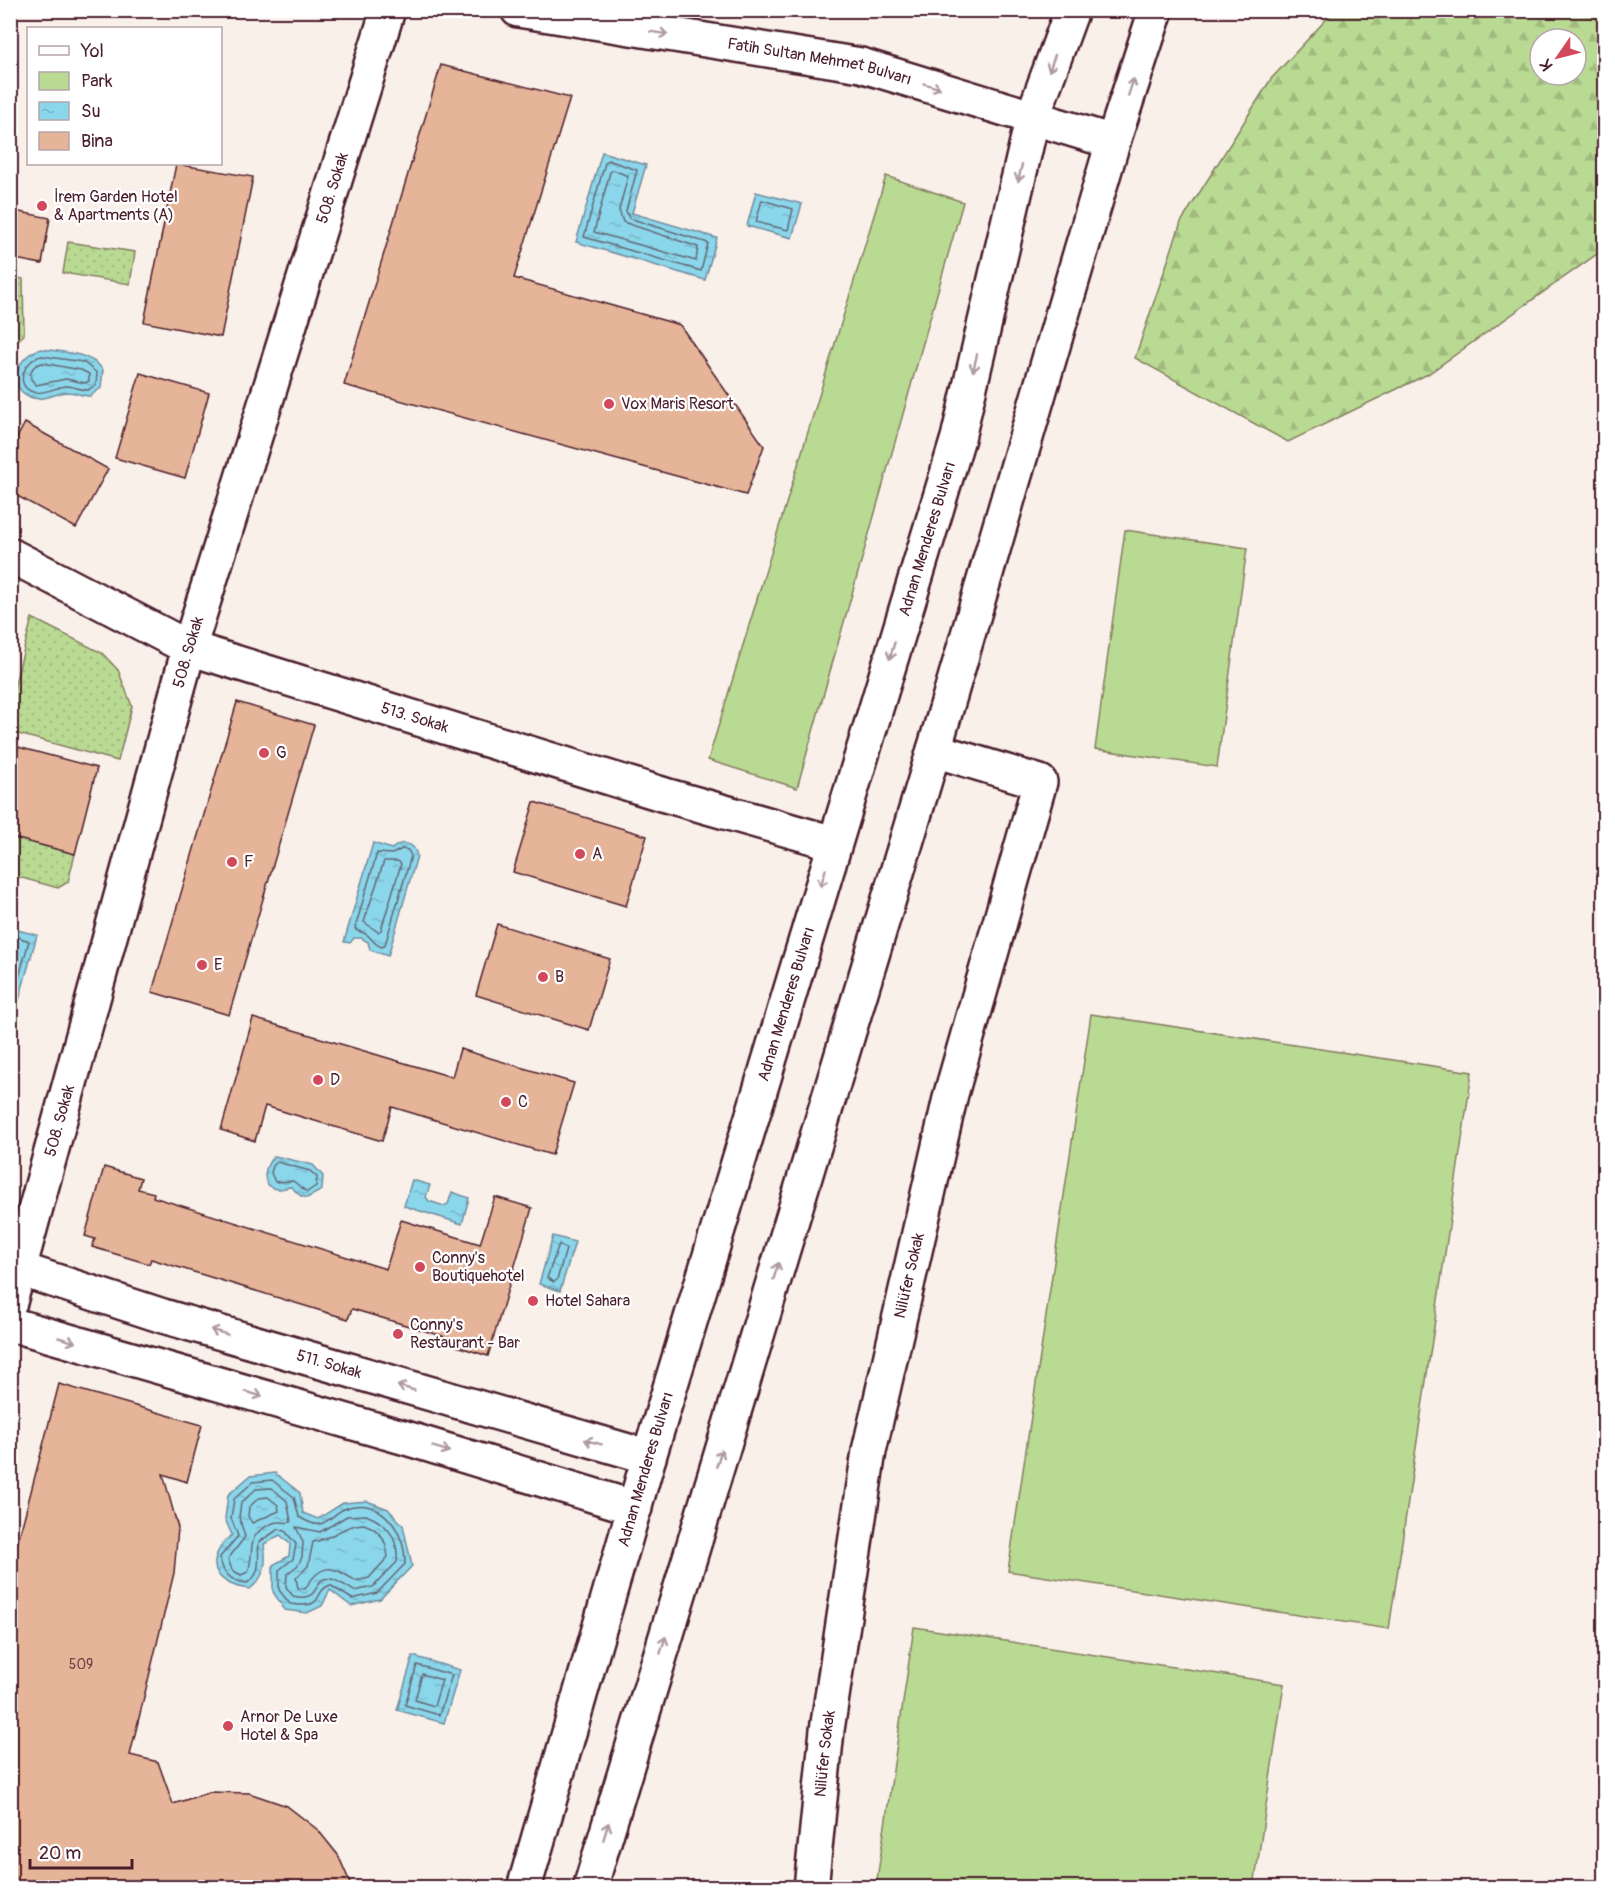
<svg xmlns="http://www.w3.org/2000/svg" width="1615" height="1898" viewBox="0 0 1615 1898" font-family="Pangolin,sans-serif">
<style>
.forest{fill:url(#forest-firs);stroke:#827c5f;stroke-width:1.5;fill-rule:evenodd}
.park{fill:#b9da93;stroke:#827c5f;stroke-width:1.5}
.garden{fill:url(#garden-dots);stroke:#827c5f;stroke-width:1.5}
.water{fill:url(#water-ripples);stroke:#708d9e;stroke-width:1.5}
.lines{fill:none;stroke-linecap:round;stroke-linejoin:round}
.shore{stroke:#646877;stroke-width:1.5}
.building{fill:#e6b498;stroke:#4a1f2b;stroke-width:1.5}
.minor-casing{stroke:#4a1f2b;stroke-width:38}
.secondary-casing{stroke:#4a1f2b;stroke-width:38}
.minor{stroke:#fff;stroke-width:33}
.secondary{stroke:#fff;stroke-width:33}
.oneway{stroke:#ae9aa0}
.poi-dot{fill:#d1495b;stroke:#fff;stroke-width:2}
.labels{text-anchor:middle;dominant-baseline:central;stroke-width:4.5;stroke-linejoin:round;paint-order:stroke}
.number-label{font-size:14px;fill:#714446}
.street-label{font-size:16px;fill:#4a1f2b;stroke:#fff}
.poi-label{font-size:16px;fill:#4a1f2b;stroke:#fff;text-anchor:start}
</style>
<defs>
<pattern id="forest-firs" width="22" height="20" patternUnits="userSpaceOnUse" patternTransform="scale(1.5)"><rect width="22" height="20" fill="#b9da93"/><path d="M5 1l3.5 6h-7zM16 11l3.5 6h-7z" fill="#a1bb7f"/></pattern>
<pattern id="garden-dots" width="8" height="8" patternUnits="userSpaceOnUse" patternTransform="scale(1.5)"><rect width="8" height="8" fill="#b9da93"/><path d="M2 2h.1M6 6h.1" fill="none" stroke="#a1bb7f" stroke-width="1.8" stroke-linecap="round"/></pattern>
<pattern id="water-ripples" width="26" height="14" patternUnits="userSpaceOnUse" patternTransform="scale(1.5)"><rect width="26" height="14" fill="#8ad6ea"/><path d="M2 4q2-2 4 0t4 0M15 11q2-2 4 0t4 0" fill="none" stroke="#79b7c9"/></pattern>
</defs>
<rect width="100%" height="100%" fill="#faf0ea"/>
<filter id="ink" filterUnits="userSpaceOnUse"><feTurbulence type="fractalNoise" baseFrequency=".0167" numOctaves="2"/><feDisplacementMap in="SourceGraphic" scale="12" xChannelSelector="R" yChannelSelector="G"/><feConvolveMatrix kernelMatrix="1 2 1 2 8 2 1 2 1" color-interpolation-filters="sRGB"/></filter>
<g filter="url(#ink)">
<path class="forest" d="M1334,11H1604V249L1428,374L1288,442L1135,358L1181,222L1271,79ZM1540,39H1576V75H1540Z"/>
<path class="park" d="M886,176L963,202L797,788L708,760Z
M1125,530L1247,548L1217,767L1095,749Z
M1091,1014L1472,1072L1389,1629L1008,1571Z
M914,1627L1284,1684L1254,1887H876Z"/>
<path class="garden" d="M68,242L135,252L130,284L63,273Z
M11,276L23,279L24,335L11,346Z
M32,618L102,653L118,670L132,706L118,761L11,732V699Z
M10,837L75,854L68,882L58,888L11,875Z"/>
<path class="water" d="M602,152L646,165L632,213L717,238L705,280L576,242Z
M756,192L802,204L792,238L747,226Z
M41,349C62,352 90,352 103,370L101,388L90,396C82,396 75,392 67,392C55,393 42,402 30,397C4,386 19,354 41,349Z
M373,843L392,849C401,840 415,842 417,856L388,956L370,950L368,942L361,938H354L350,943L344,942Z
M10,928L37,935L12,1025H10Z
M275,1156L313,1165L323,1176L322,1190L307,1198L301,1196L291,1187C286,1187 282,1190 277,1189C259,1187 264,1163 275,1156Z
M412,1180L430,1185L426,1197L429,1201L444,1206L448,1204L452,1192L469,1198L462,1224L404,1206Z
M553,1236L575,1242L560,1291L539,1284Z
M275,1473L300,1493L303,1513L318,1519L343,1503L367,1501L388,1509L403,1525L412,1566L380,1599L351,1606L330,1590L322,1606L307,1613L285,1610L273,1592V1565L289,1556L290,1544L280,1535L264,1544C267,1563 265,1577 250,1589C212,1585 203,1559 232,1535L225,1519L228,1495L250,1476Z
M413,1656L460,1670L444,1723L397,1710Z"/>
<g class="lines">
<path class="shore" d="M608,160L637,170L626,211L629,218L708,243L701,271L584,237L605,163Z
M613,170L628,176L619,210L623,222L698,247L696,261L594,232L610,172Z
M762,200L793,209L788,230L756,222Z
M42,356L83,362L97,373L96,385L88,390C80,390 74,386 66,386C56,387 43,395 33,392C12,385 26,358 42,356Z
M42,363L81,370L89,374V381L85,383L66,379L36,385L31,379C29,371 33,365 42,363Z
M402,849L408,850L411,856L385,945L382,947C371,944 372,933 357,931L355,928L377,853L392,854Z
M384,861H398L401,864L381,930L378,932L364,922Z
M10,934L29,941L10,1009
M277,1162L310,1171L317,1177L316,1186L307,1192L293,1181L275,1182L271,1173L273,1166Z
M559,1244L566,1249L557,1280L554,1282L547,1278Z
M272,1480L294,1497L299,1517C304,1520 314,1526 320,1524C329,1522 336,1512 344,1509C381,1494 406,1532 405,1564L377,1593L352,1599L330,1585C311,1593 328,1609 290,1604L279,1590V1570L293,1559L296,1544L285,1531L279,1529L259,1542C257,1557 263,1574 247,1583C230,1581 222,1573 220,1557L238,1536L231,1518L234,1499L253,1482Z
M272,1488L287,1501L291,1522C286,1524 280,1520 273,1523C243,1536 256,1548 248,1572L241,1575L232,1570L228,1559L245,1537L239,1517L241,1503L256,1489Z
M268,1497L278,1505L279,1511L252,1523L248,1516L249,1507L259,1498Z
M366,1515C387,1523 399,1538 397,1562L373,1587L354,1591C303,1556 331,1606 293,1596L286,1587L287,1574L298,1565L302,1557L303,1542L296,1527L320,1532L347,1516Z
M364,1524C380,1530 386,1539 388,1557L369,1578L356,1581C332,1566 322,1561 305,1589L298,1588L296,1578L308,1566L313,1542C332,1539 345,1524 364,1524Z
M417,1665L452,1675L439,1715L405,1705Z
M422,1674L442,1680L434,1706L415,1700Z"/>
</g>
<path class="building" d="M441,65L570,98L514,278L680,325L764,446L746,495L344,385Z
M176,164L253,177L221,337L144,322Z
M10,210L50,218L42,264L10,258Z
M140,373L209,393L185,478L115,458Z
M25,423L108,469L76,528L10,492V450Z
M237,702L314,725L229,1015L152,992Z
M18,747L97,768L75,854L10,837V776Z
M534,802L647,836L626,906L513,872Z
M497,924L610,959L589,1030L476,995Z
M253,1018L452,1077L460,1049L574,1083L552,1155L392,1107L382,1141L265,1106L255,1141L221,1130Z
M104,1167L141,1178L138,1189L154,1193L153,1197L386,1269L401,1220L480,1244L495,1197L532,1208L488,1356L450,1344L452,1339L352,1309L348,1319L151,1259L149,1264L92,1247L95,1239L85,1236Z
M59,1384L202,1425L187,1482L163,1474L178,1528L174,1573L130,1755L158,1762L173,1804L210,1792L249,1793L287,1806L318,1830L338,1855L352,1887H10V1572Z"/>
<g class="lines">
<g class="minor-casing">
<g id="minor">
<path id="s1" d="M10,555L189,648L665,795L834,843"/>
<path id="s2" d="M10,1266L163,1316L649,1457"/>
<path id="s3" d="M10,1302L189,648L388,10"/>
<path d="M10,1324L406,1438L635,1508"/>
<path id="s4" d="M811,1888L827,1730L869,1451L951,1094L1040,782L934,750"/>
</g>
</g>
<g class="secondary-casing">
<g id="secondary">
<path id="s5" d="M518,10L861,65L1113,142"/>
<path id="s6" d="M524,1888L649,1457L958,438L1033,116L1072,10"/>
<path d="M590,1888L934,750L1113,142L1156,10"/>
</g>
</g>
<use href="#minor" class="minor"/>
<use href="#secondary" class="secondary"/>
</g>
<defs><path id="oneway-shaft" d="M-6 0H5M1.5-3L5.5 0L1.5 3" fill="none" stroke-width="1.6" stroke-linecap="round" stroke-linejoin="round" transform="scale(1.5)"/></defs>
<g class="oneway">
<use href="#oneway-shaft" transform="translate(659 33) rotate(9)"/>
<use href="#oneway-shaft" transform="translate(1052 63) rotate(110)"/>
<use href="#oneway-shaft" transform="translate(932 86) rotate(17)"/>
<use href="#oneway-shaft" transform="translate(1131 87) rotate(-72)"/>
<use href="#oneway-shaft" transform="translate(1020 173) rotate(103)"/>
<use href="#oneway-shaft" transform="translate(975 363) rotate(103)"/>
<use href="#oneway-shaft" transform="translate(892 651) rotate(107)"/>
<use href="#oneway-shaft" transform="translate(823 878) rotate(107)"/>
<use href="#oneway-shaft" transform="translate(776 1271) rotate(-73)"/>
<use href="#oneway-shaft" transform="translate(219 1332) rotate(-163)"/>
<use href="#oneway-shaft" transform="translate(67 1340) rotate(16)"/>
<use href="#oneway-shaft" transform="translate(406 1388) rotate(-164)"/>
<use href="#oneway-shaft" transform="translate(254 1394) rotate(16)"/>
<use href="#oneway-shaft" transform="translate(593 1442) rotate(-165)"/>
<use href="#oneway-shaft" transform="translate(441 1449) rotate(17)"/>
<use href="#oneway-shaft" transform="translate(719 1458) rotate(-73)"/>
<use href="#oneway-shaft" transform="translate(663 1645) rotate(-73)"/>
<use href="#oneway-shaft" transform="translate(606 1831) rotate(-73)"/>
</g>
</g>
<g class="poi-dot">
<circle cx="42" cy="206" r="6"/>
<circle cx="609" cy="404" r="6"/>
<circle cx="264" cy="753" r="6"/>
<circle cx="580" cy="854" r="6"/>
<circle cx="232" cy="862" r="6"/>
<circle cx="202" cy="965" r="6"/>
<circle cx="543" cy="977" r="6"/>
<circle cx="318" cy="1080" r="6"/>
<circle cx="506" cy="1102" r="6"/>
<circle cx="420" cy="1267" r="6"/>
<circle cx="533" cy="1301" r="6"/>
<circle cx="398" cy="1334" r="6"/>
<circle cx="228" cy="1726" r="6"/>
</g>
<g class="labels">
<g class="number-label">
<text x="81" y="1664">509</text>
</g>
<g class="street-label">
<text stroke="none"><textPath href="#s5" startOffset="306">Fatih Sultan Mehmet Bulvarı</textPath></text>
<text stroke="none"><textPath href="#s3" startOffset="1160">508. Sokak</textPath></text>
<text stroke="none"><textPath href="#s6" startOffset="1408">Adnan Menderes Bulvarı</textPath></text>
<text stroke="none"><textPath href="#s3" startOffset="674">508. Sokak</textPath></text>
<text stroke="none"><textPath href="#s1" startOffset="438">513. Sokak</textPath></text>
<text stroke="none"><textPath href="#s6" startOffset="922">Adnan Menderes Bulvarı</textPath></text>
<text stroke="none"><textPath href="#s3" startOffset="188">508. Sokak</textPath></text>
<text stroke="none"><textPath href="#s4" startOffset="621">Nilüfer Sokak</textPath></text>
<text stroke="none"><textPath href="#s2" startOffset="334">511. Sokak</textPath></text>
<text stroke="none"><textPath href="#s6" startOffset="436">Adnan Menderes Bulvarı</textPath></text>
<text stroke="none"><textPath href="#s4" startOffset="135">Nilüfer Sokak</textPath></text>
</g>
<g class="poi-label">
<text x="54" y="197">İrem Garden Hotel<tspan x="54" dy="18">&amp; Apartments (A)</tspan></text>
<text x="621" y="404">Vox Maris Resort</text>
<text x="276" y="753">G</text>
<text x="592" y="854">A</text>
<text x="244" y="862">F</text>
<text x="214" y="965">E</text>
<text x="555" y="977">B</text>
<text x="330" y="1080">D</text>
<text x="518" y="1102">C</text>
<text x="432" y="1258">Conny's<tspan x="432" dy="18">Boutiquehotel</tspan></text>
<text x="545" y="1301">Hotel Sahara</text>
<text x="410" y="1325">Conny's<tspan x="410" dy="18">Restaurant - Bar</tspan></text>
<text x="240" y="1717">Arnor De Luxe<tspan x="240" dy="18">Hotel &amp; Spa</tspan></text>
</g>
</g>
<rect width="1615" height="1898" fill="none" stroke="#fff" stroke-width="36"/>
<rect x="18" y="18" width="1579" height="1862" fill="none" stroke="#4a1f2b" stroke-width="2" filter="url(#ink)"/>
<rect x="27" y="27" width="195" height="138" fill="#ffffff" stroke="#b7a5aa" stroke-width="1.5"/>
<rect x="39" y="46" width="30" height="9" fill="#ffffff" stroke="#b7a5aa" stroke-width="1.5"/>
<text x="81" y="57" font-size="18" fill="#4a1f2b">Yol</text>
<rect x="39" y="72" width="30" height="18" fill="#b9da93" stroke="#b7a5aa" stroke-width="1.5"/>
<text x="81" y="87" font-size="18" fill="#4a1f2b">Park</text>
<rect x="39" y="102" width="30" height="18" fill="url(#water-ripples)" stroke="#b7a5aa" stroke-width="1.5"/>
<text x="81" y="117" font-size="18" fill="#4a1f2b">Su</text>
<rect x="39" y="132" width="30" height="18" fill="#e6b498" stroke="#b7a5aa" stroke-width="1.5"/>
<text x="81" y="147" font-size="18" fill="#4a1f2b">Bina</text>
<g transform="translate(1558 57) rotate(235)"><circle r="28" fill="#ffffff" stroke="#b7a5aa" stroke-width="1.5"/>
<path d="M0-4.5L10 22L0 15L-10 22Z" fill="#d1495b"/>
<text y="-9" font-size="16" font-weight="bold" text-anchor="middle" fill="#4a1f2b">K</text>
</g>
<path d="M30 1859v9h102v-9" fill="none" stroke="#4a1f2b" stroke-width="3"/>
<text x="39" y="1859" font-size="18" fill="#4a1f2b" stroke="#ffffff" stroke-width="4.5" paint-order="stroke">20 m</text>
</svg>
